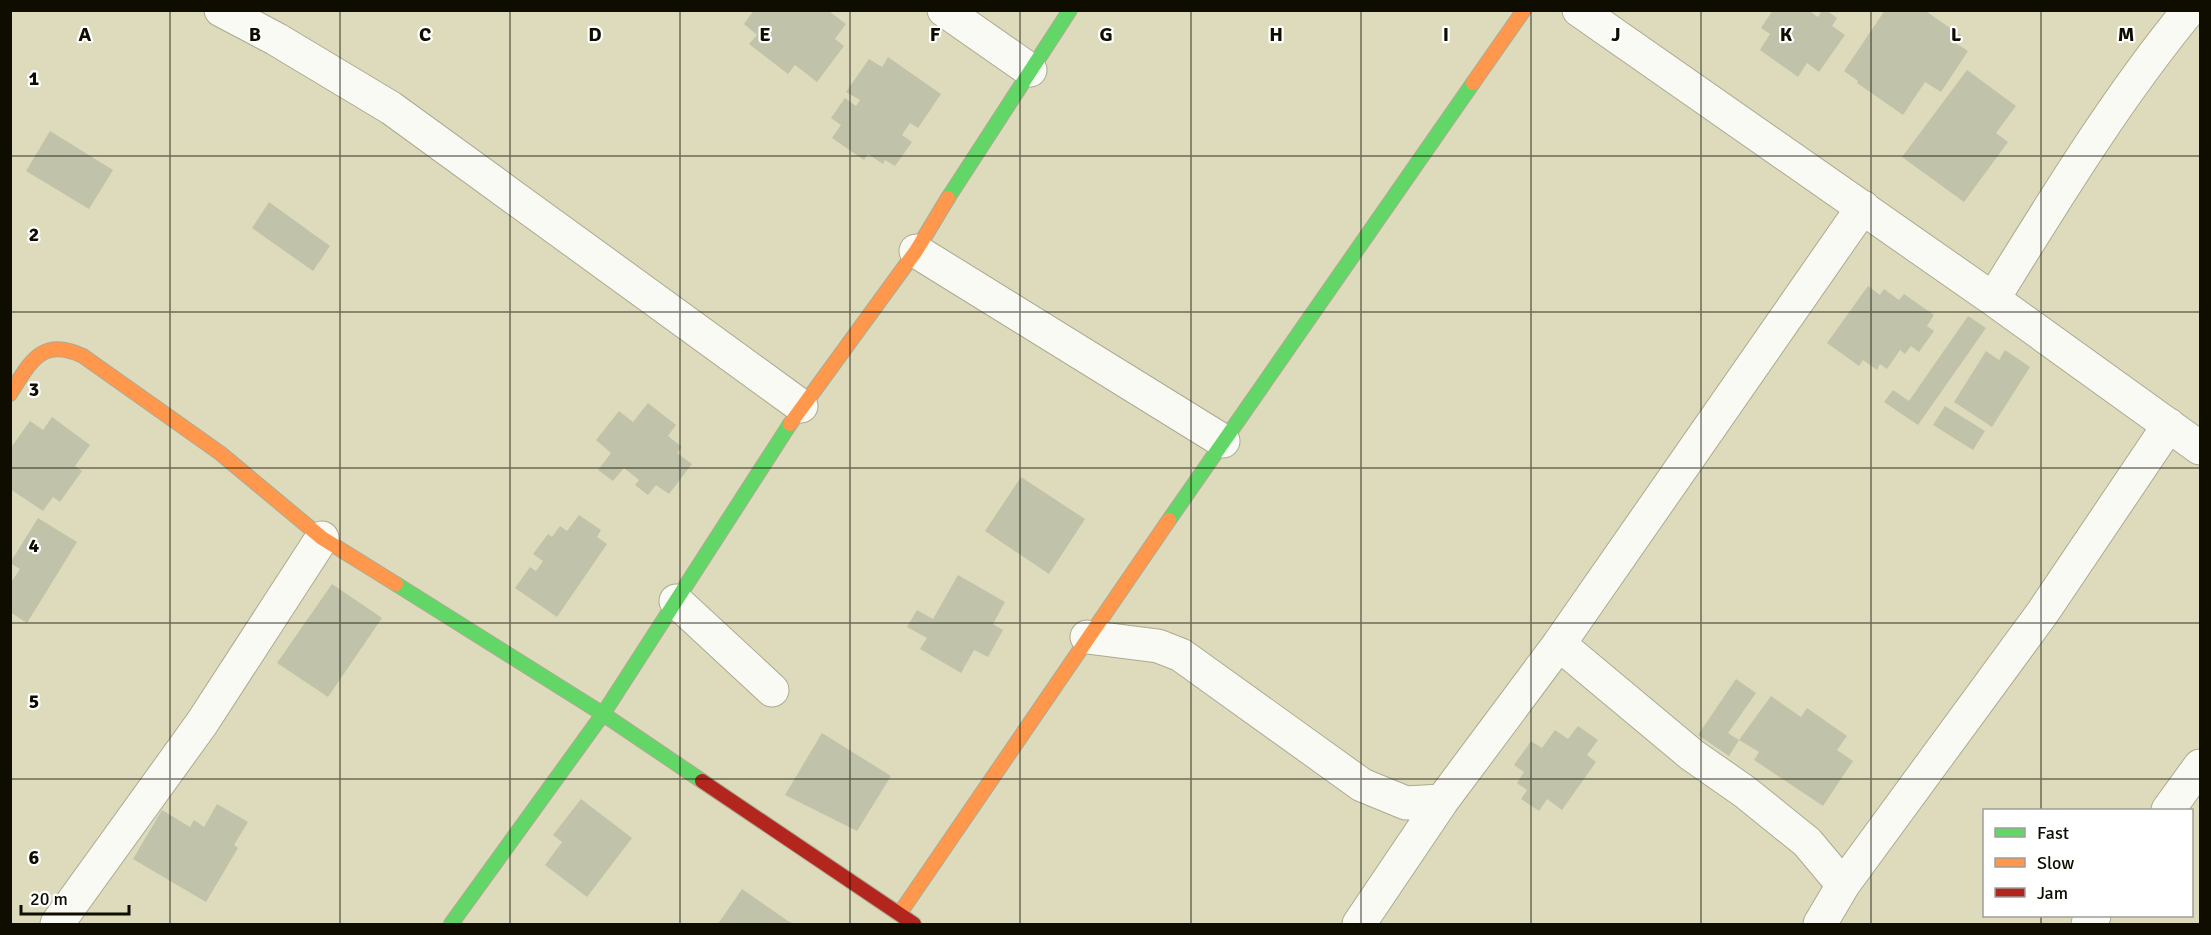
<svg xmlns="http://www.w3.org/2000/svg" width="2211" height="935" viewBox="0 0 2211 935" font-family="Signika,sans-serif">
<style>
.building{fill:#c0c3a9}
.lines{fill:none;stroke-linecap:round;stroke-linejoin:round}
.street-casing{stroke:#acaa91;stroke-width:35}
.fast-casing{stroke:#acaa91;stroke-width:16}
.slow-casing{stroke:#acaa91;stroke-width:16}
.jam-casing{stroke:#acaa91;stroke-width:16}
.street{stroke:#fafaf5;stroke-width:33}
.fast{stroke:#63d668;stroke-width:14}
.slow{stroke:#ff974d;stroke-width:14}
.jam{stroke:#b3261e;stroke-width:14}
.grid{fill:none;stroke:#0e0d00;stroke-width:1.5;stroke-opacity:0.55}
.grid-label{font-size:20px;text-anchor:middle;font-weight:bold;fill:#0e0d00;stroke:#fff;stroke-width:4.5;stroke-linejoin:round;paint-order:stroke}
</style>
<rect width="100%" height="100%" fill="#dddbbb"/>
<path class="building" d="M754,10H831L830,12L846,24L835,39L844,46L817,82L795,65L788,74L749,44L757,35L744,24Z
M1773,10H1808L1818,17L1822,10H1826L1837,18L1832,26L1845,35L1819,72L1807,63L1798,77L1760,50L1770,34L1761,28Z
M1885,10H1924L1962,36L1957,44L1968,51L1941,92L1925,82L1903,115L1857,83L1858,81L1844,71Z
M888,57L941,94L918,128L910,123L902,135L912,142L895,166L885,160L883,164L868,154L864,160L832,138L841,125L831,118L845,98L856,106L860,100L846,92L869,59L882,67Z
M1967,70L2016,106L1996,133L2008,142L1964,202L1902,157Z
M50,131L113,170L89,209L26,171Z
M269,202L330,246L313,271L252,228Z
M1868,286L1880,295L1884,289L1899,300L1904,294L1934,315L1927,326L1934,331L1919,352L1911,346L1905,354L1900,350L1887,369L1880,364L1877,370L1863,360L1859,366L1827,343Z
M1968,316L1986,328L1918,425L1884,402L1893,390L1909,401Z
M2005,350L2030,367L1992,427L1954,402L1986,351L1999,360Z
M648,403L676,425L668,436L682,447L677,453L692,464L669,494L656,485L648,495L635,485L639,480L624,468L613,481L598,470L611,453L596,440L619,411L633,422Z
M1945,406L1985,431L1973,450L1933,425Z
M52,417L90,445L75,466L82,471L60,502L53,497L43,511L10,489V449L30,421L43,430Z
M1021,477L1085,519L1049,574L985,531Z
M579,515L601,530L597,537L607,544L557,617L515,588L530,567L536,571L543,561L533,554L548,534L552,537L560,526L567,531Z
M38,518L77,542L27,623L10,612V584L20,569L10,563Z
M958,575L1005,602L993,624L1003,630L988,657L974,650L961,673L920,649L927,638L907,627L917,610L933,619Z
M332,584L382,618L328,697L277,663Z
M1736,679L1756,693L1728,733L1739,740L1729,756L1698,735Z
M1771,696L1801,717L1807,708L1847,736L1837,750L1853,761L1823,806L1754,760L1759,752L1739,740Z
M1578,726L1598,740L1587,755L1596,762L1562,810L1547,799L1539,811L1521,799L1527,790L1517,783L1524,772L1514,765L1531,741L1542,748L1555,730L1568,739Z
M822,733L891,776L857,831L785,795Z
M581,799L632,838L587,897L545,865L562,842L553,835Z
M217,804L248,822L234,845L238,848L206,902L133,859L162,810L190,827L194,820L204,827Z
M742,889L788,921L794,924H718Z"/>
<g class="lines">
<g class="street-casing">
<path id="street" d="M221,10L276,39L391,108L801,406
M944,10L1030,70
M1579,10L1993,299L2200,448
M916,251L1223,441
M1993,299C2054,201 2115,100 2189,10
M676,601L772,690
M1087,637L1158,646L1181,655L1362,785L1406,803L1442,801
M1559,644L1692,755L1745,792L1807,842L1843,885
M2168,810L2200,766
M57,924L202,723L322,538
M1359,924L1442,801L1559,644L1863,207
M1820,924L1843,885L2043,612L2169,425
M2088,924L2094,916"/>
</g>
<g class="fast-casing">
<path id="fast" d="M948,198L1070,10
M1169,520L1473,83
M396,584L603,714L702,781
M451,924L603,714L790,424"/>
</g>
<g class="slow-casing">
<path id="slow" d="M1473,83L1524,10
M10,394C30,363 41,336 83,356L220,453L322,538L396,584
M790,424L916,251L948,198
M900,913L1169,520"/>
</g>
<g class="jam-casing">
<path id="jam" d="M702,781L914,924"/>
</g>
<use href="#street" class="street"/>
<use href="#fast" class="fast"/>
<use href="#slow" class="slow"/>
<use href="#jam" class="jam"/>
</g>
<path class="grid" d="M170,10V924M340,10V924M510,10V924M680,10V924M850,10V924M1020,10V924M1191,10V924M1361,10V924M1531,10V924M1701,10V924M1871,10V924M2041,10V810M10,156H2200M10,312H2200M10,468H2200M10,623H2200M10,779H2200M2041,916V924"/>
<g class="grid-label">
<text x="85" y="41">A</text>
<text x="255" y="41">B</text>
<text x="425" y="41">C</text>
<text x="595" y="41">D</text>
<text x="765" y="41">E</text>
<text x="935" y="41">F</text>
<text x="1106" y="41">G</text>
<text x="1276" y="41">H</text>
<text x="1446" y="41">I</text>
<text x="1616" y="41">J</text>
<text x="1786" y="41">K</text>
<text x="1956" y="41">L</text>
<text x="2126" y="41">M</text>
<text x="34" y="85">1</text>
<text x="34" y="241">2</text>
<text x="34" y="396">3</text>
<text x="34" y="552">4</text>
<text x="34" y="708">5</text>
<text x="34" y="864">6</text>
</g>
<rect width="2211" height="935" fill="none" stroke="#0e0d00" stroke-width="24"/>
<rect x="1983" y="809" width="210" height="108" fill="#ffffff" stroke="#9f9e99" stroke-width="1.5"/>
<rect x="1995" y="828" width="30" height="9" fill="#63d668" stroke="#9f9e99" stroke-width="1.5"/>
<text x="2037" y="839" font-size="18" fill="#0e0d00">Fast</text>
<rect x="1995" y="858" width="30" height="9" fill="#ff974d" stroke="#9f9e99" stroke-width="1.5"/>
<text x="2037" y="869" font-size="18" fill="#0e0d00">Slow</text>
<rect x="1995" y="888" width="30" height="9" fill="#b3261e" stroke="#9f9e99" stroke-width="1.5"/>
<text x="2037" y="899" font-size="18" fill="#0e0d00">Jam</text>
<path d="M21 905v9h108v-9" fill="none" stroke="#0e0d00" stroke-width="3"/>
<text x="30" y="905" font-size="18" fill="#0e0d00" stroke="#ffffff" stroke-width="4.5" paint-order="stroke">20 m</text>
</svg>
